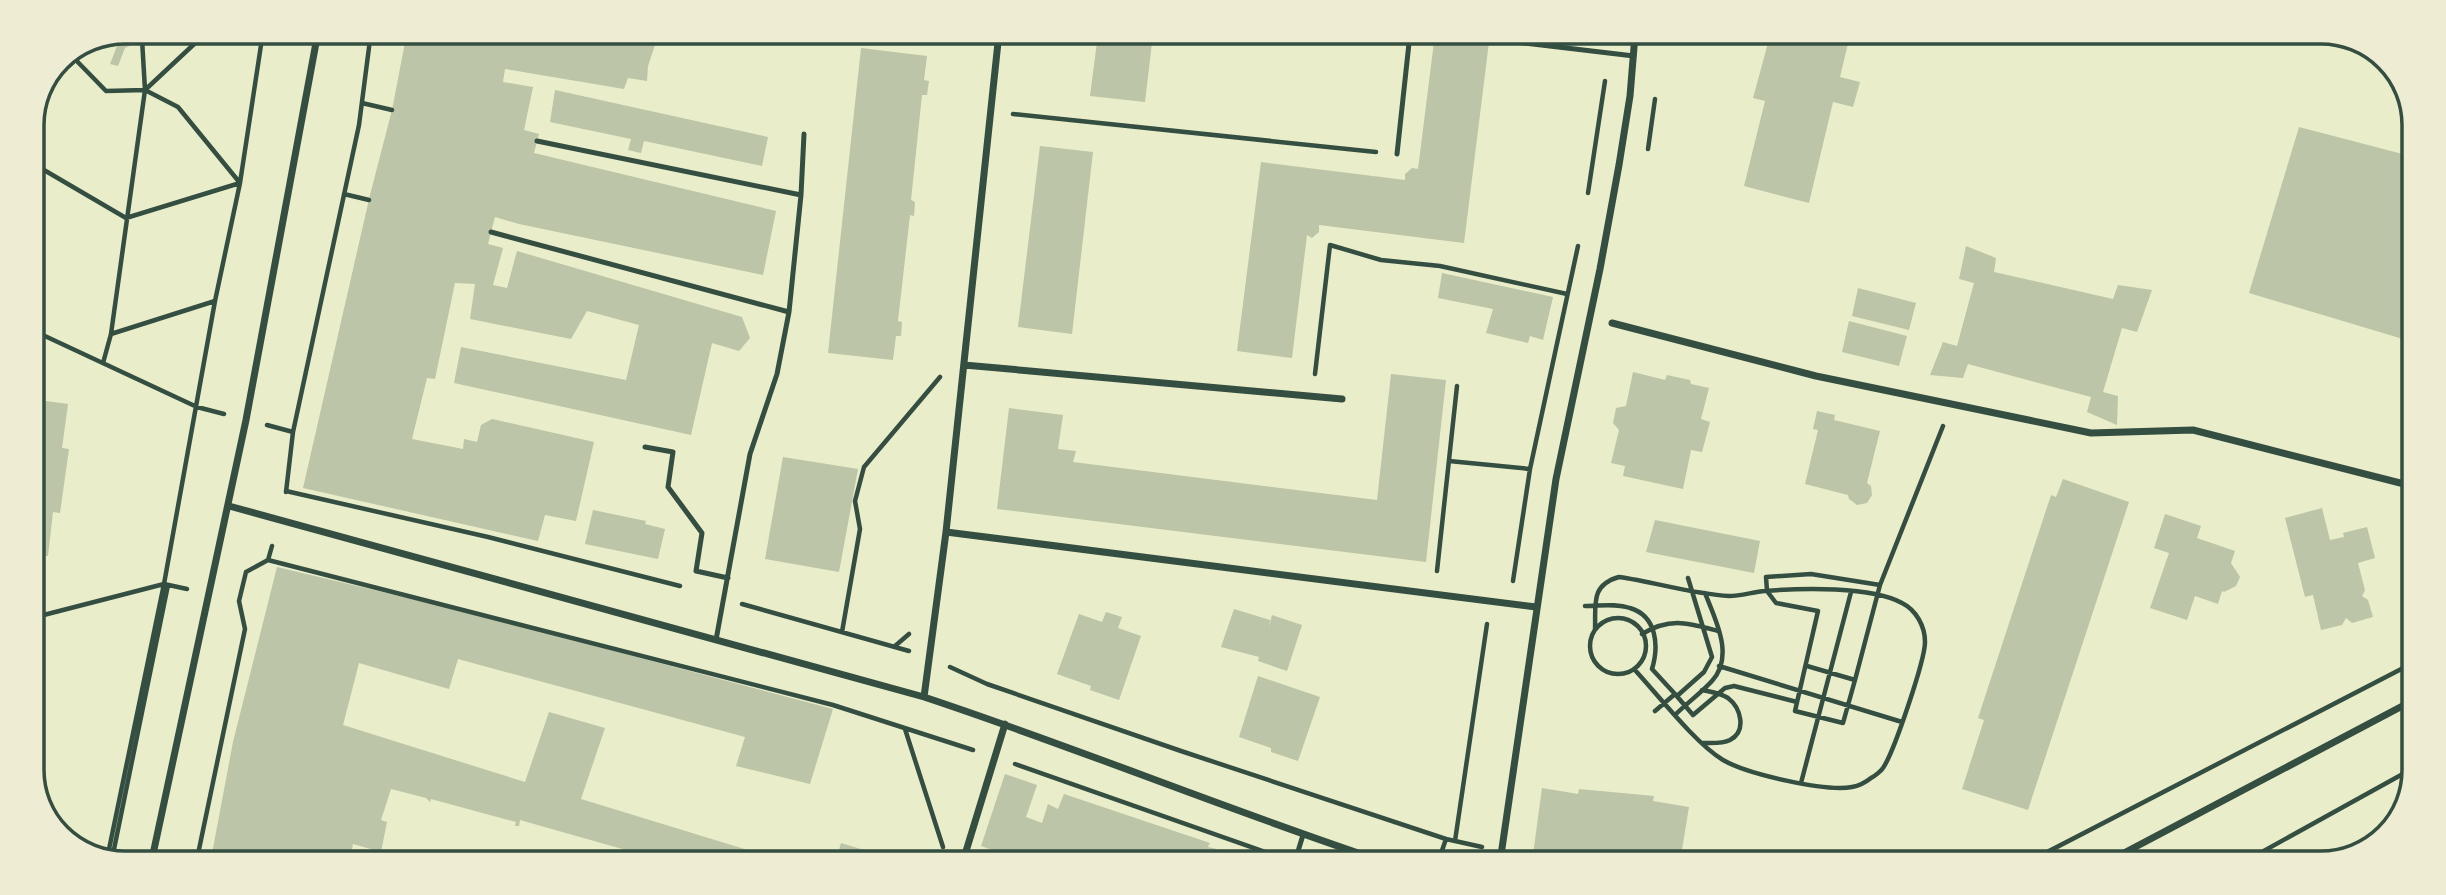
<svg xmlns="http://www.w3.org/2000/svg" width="2446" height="895" viewBox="0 0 2446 895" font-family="'Exo 2',sans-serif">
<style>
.building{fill:#bcc5a7}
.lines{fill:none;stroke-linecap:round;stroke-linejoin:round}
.path{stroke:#344e41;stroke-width:4.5}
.service{stroke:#344e41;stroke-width:5}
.minor{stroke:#344e41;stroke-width:7}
.rim{fill:none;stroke:#344e41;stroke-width:3.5}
</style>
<rect width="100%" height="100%" fill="#e9edc9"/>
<path class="building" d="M124,31L158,32L125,48L118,66L110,64L117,46L113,36Z
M164,32H184L180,39Z
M407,32L659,33L648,66L647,81L628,78L624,89L505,69L503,82L533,87L524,130L539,134L534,153L776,211L763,275L519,224L495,217L488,244L503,248L493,285L507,288L517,251L742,317L750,338L739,351L712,343L691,435L454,383L461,347L626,380L639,325L587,311L571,339L470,319L475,284L455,283L435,379L427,378L412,439L463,449L464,439L477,442L481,425L492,419L594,442L576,521L545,515L538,541L303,488L370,195L392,110Z
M1098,34H1153L1145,102L1090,96Z
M1435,34H1490L1464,243L1319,225V232L1312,238L1307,235L1292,358L1237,351L1261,162L1405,180V174L1412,168L1418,169Z
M1783,35H1850L1840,77L1860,82L1853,107L1833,102L1809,203L1744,186L1765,101L1753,98L1768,43L1780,45Z
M861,48L927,56L924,80L929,81L927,95H922L911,200L915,202L914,216L910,215L898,321L902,322L901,336H896L893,360L828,353Z
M555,90L768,137L762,166L644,141L641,153L628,150L631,139L550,122Z
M2299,127L2414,157L2413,342L2249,293Z
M1040,146L1093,152L1072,334L1018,327Z
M1966,246L1996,258L1994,272L2113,299L2118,285L2152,290L2137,332L2122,328L2103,392L2118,396L2117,425L2087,412L2091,397L1968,364L1963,378L1930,375L1943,342L1957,346L1974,283L1959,279Z
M1442,273L1553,297L1543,340L1530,336L1528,343L1486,333L1493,309L1438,298Z
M1858,288L1916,303L1909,330L1852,316Z
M1849,321L1907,336L1899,366L1842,352Z
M1633,372L1665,380L1667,375L1690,380L1691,384L1709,388L1701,419L1710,422L1702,452L1691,450L1683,489L1623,476L1625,466L1611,463L1619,430L1613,423L1616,408L1626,406Z
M1391,374L1446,380L1426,562L997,509L1009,408L1063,415L1058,449L1076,451L1073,462L1377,500Z
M32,399L68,404L62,448L69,449L60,513L53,512L48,556L32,554Z
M1817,411L1835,415L1834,420L1880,431L1867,483L1871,486L1872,495L1867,503L1857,505L1849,499L1848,495L1805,484L1818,430L1813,429Z
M783,457L858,469L839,572L765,559Z
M2063,479L2129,502L2028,810L1962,789L1984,720L1978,718L2051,495L2056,497Z
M2322,508L2330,540L2344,537L2343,533L2367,527L2375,558L2358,563L2365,590L2362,596L2368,600L2373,617L2352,623L2346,618L2342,625L2321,630L2313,595L2305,597L2285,518Z
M593,510L646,521L645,524L665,529L658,559L585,544Z
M2165,514L2201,526L2197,538L2235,551L2231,563L2240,577L2236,586L2224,592L2222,591L2218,604L2195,596L2187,620L2150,608L2169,553L2154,548Z
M1655,520L1760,541L1754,573L1646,552Z
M277,567L471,613L833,709L810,784L736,766L745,737L458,659L449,689L359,663L343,725L525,782L549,712L605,728L581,799L767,856L766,860H661L520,820L519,826H515L516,822L431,799L430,802L426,798L391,789L381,820L387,822L381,852L353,844L350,859H211L233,742Z
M1234,609L1270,620L1269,627L1272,615L1302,625L1287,671L1258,661L1259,657L1221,647Z
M1106,612L1122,617L1118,628L1141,636L1119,700L1090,690L1091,686L1057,674L1079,614L1102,622Z
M1258,676L1320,697L1298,761L1271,752V748L1239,737Z
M32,727L36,734L43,756L37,792L32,777Z
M1005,774L1037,785L1026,817L1042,823L1048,804L1058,809L1064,794L1210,843L1208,847L1217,849L1213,861H995L998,852L981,846Z
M1542,788L1578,794L1579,789L1654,796L1653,801L1689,807L1680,862H1532Z
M46,815L60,818L59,833L51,827Z
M841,843L897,860H836Z"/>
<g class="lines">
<path class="path" d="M207,32L145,90L111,334L215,301
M142,39L145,90
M362,103L392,110
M1013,114L1376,152
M1648,149L1655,99
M32,163L126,218L240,183L178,107L145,90L106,91L70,54
M1588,193L1605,81
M344,194L369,200
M32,330L197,407L224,414
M103,363L111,334
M1315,374L1330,245L1381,260L1440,266L1567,294
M267,425L293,432
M1449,461L1530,469
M286,491L488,537L680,586
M286,492L293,432L359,125L371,32
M268,560L272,546
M1437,571L1457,386
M1513,581L1530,469L1578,246
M1880,585L1943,426
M742,604L909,651
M1585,606C1600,606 1616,603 1630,608C1657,616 1659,646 1652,669L1675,694
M32,618L164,584L187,589
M1590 646a28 28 0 1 1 56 0a28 28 0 1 1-56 0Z
M1595,630C1596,605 1590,585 1619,577C1655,582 1692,594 1729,596C1741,596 1753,592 1765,591C1801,588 1871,586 1902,603C1916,610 1925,626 1925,642C1925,660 1894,752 1883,768C1881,771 1875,776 1871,778C1866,782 1858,786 1852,787C1825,792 1747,774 1723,760C1695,743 1658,695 1634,669
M842,632L860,529L855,501L864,467L940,377
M1642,634C1670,617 1688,623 1718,631
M895,646L909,634
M1719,666L1902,722
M1807,666L1855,680L1843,723L1795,711L1818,611L1776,603L1767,591L1766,577L1811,574L1880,585L1855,680
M950,667L987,684L1181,751L1446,839
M1702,690C1711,692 1720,693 1728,698C1741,708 1747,731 1730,740C1722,744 1712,743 1703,743
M1677,696L1704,672L1712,657L1688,578
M1655,711L1675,694L1693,715L1725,688L1734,686L1797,702
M1676,714C1687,703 1701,693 1712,681C1735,656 1715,619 1705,593
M905,729L943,847
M1015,764L1274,855
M1801,783L1851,592
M1482,847L1455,841L1487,624
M107,859L164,584L215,301L240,183L263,32
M112,859L168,585
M197,859L245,629L239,601L246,572L268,560L833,705L973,750
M1438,862L1446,839L1455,841
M2026,863L2411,664
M2242,863L2410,770"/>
<path class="service" d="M1489,39L1634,56
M537,141L801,195
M1397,154L1410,34
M491,232L789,312
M645,447L673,452L668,487L702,533L696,571L728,578
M716,640L750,454L777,374L789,312L801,195L804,134
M1295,861L1303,835"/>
<path class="minor" d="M1612,323L1816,376L2091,433L2193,430L2412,486
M964,365L1342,399
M229,506L924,697C1078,748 1228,810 1382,861
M946,532L1536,607
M924,697L946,532L999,33
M152,859L246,420L318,32
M963,861L1005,724
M1500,862L1556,479L1600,269L1619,165L1630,96L1635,35
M2105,863L2410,702"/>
</g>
<path d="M0 0H2446V895H0ZM125 44H2321A81 81 0 0 1 2402 125V770A81 81 0 0 1 2321 851H125A81 81 0 0 1 44 770V125A81 81 0 0 1 125 44Z" fill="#eeecd3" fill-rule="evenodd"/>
<path class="rim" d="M125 44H2321A81 81 0 0 1 2402 125V770A81 81 0 0 1 2321 851H125A81 81 0 0 1 44 770V125A81 81 0 0 1 125 44Z"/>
</svg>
